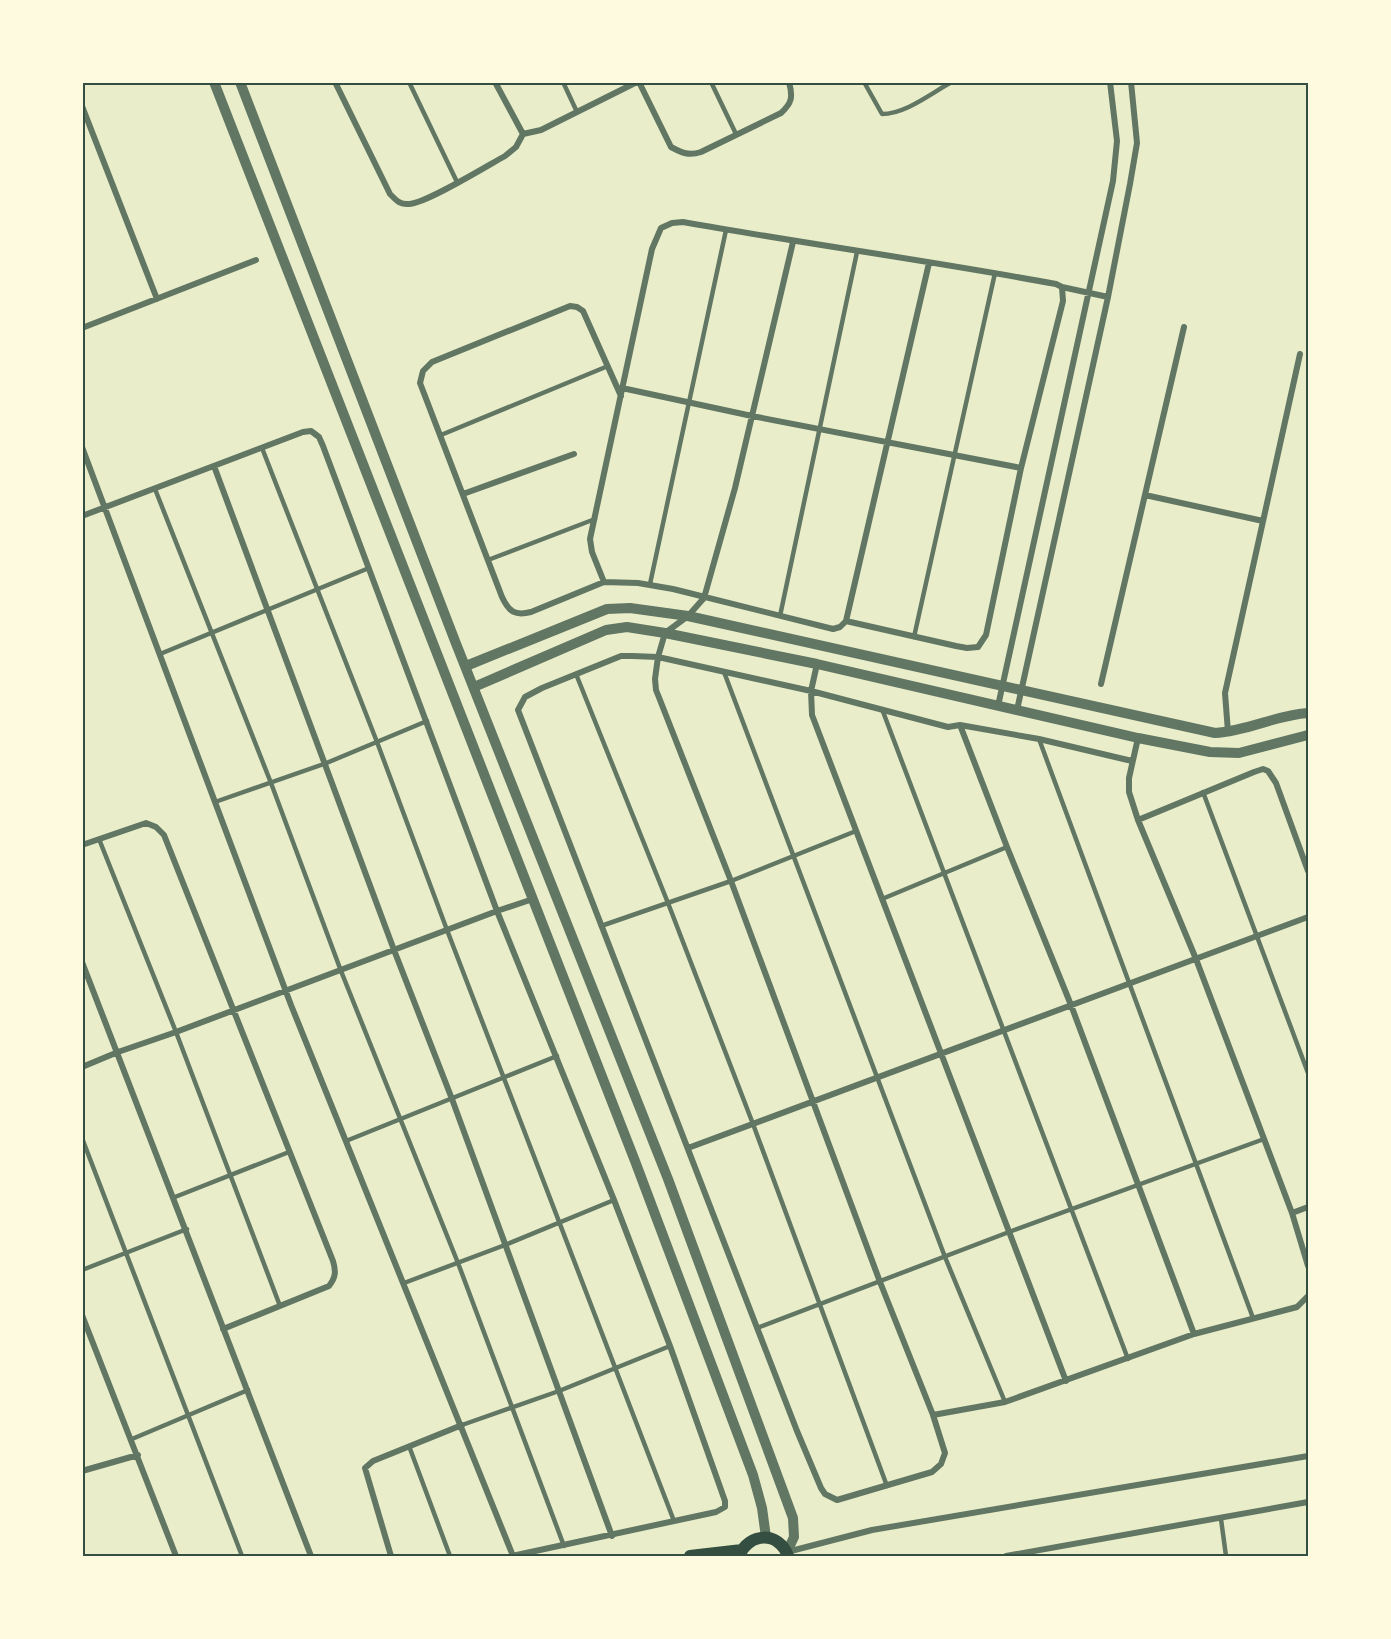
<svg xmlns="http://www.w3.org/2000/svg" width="1391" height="1639" viewBox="0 0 1391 1639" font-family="'Fira Sans Condensed',sans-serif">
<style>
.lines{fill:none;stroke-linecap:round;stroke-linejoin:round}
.service{stroke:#617663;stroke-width:4.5}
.minor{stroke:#617663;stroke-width:6}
.tertiary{stroke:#617663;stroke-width:10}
.secondary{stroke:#344e41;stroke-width:12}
.neatline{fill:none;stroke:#344e41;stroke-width:2}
</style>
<rect width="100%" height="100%" fill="#e9edc9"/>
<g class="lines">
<path class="service" d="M409,82L457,182
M563,82L577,112
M711,82L736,134
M864,82L882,114C905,114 930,94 950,83
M441,435L608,366
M262,448L377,742L447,930L674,1521
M155,489L271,783L341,971L458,1263L564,1546
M488,560L595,519
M650,584L726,230
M780,616L857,252
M914,637L995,273
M160,654L369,568
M724,672L945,1257L1005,1402
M576,674L668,903L753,1124L887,1486
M882,709L1128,1359
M1039,739L1253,1318
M1203,792L1308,1073
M215,802L324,764L427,721
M99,839L176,1032L280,1306
M882,899L1007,847
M601,926L731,881L856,831
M82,1138L242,1556
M346,1141L557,1056
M175,1197L289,1152
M82,1270L187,1229
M404,1283L505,1245L614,1200
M757,1328L1009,1232L1264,1139
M462,1425L559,1391L670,1346
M132,1439L248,1390
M409,1446L450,1556
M1221,1519L1226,1556"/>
<path class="minor" d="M335,82L390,194C396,200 400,205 409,204C425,204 487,166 505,156L516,147L523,134L541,130L637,82
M495,82L523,134
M639,82L671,147C682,153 689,156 701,152L781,113C792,103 793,97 789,82
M950,82H954
M82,106L157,299
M793,242L735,488L704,598L688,616L665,633L658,657L655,679L656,690L660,700L731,881L880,1282L933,1415L945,1453L941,1464L932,1472L837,1500L825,1494L821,1488L797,1431L518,710L525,697L542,688L621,656H632L658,657L811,691L948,727L960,725L1039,739L1132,761
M1062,287L1108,297
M82,328L256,260
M622,388L752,416L1021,468
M82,447L291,1005L513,1556
M214,466L394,950L452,1099L612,1536
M463,494L574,454
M1145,495L1263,521
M82,516L303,432L311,431L319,437L323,446L497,911L614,1200L670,1346L725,1501V1507L716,1512L512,1556
M604,582L592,552L590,539L652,249L661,228L672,223L683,222C807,244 932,261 1056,284L1062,287L1063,301L1021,468L986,635L978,647L967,648L956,646L846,621L840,627L833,629L673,589L638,583L604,582L531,612C515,616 509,612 502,597L420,383L423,371L432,362L570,306L577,307L583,311L621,396
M846,621L929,263
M817,664L811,691L812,715L1066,1381
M1101,684L1184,327
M998,706L1113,181L1117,141L1110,82
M1017,710L1108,297L1130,184L1137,143L1131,82
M960,725L1007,847L1071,1005L1194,1334
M1228,732L1225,693L1300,354
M1138,738L1129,778V792L1138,820L1196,959L1292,1213L1308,1266
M1138,820L1254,772L1263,769L1268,771L1276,783L1308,871
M82,845L146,823L156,827L164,835L333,1261C336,1271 336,1277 329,1286L223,1329
M82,962C160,1160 236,1358 311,1556
M82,1067L118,1052L176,1032L497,911L533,899
M688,1148L1308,917
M1292,1213L1308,1207
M82,1315L176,1556
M933,1415L1005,1402L1194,1334L1297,1307L1308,1296
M82,1471L138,1455
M787,1552L872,1530L1308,1456
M391,1556L365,1468L373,1461L462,1425
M1006,1556L1308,1502"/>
<path class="tertiary" d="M214,82L635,1161L753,1475L762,1508L766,1537
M240,82L455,641L668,1179L793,1518L794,1537L787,1552
M466,666L607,609L630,608L688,616L1215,733C1248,731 1276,715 1308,713
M474,687L606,630L627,627L665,633L817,664L1138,738L1210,752L1239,753L1308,735"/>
<path class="secondary" d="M690,1556L742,1550
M739,1556C749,1532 779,1531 788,1556"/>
</g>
<rect width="1391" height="1639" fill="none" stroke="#fefae0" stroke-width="168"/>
<rect x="84" y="84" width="1223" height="1471" class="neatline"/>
</svg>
